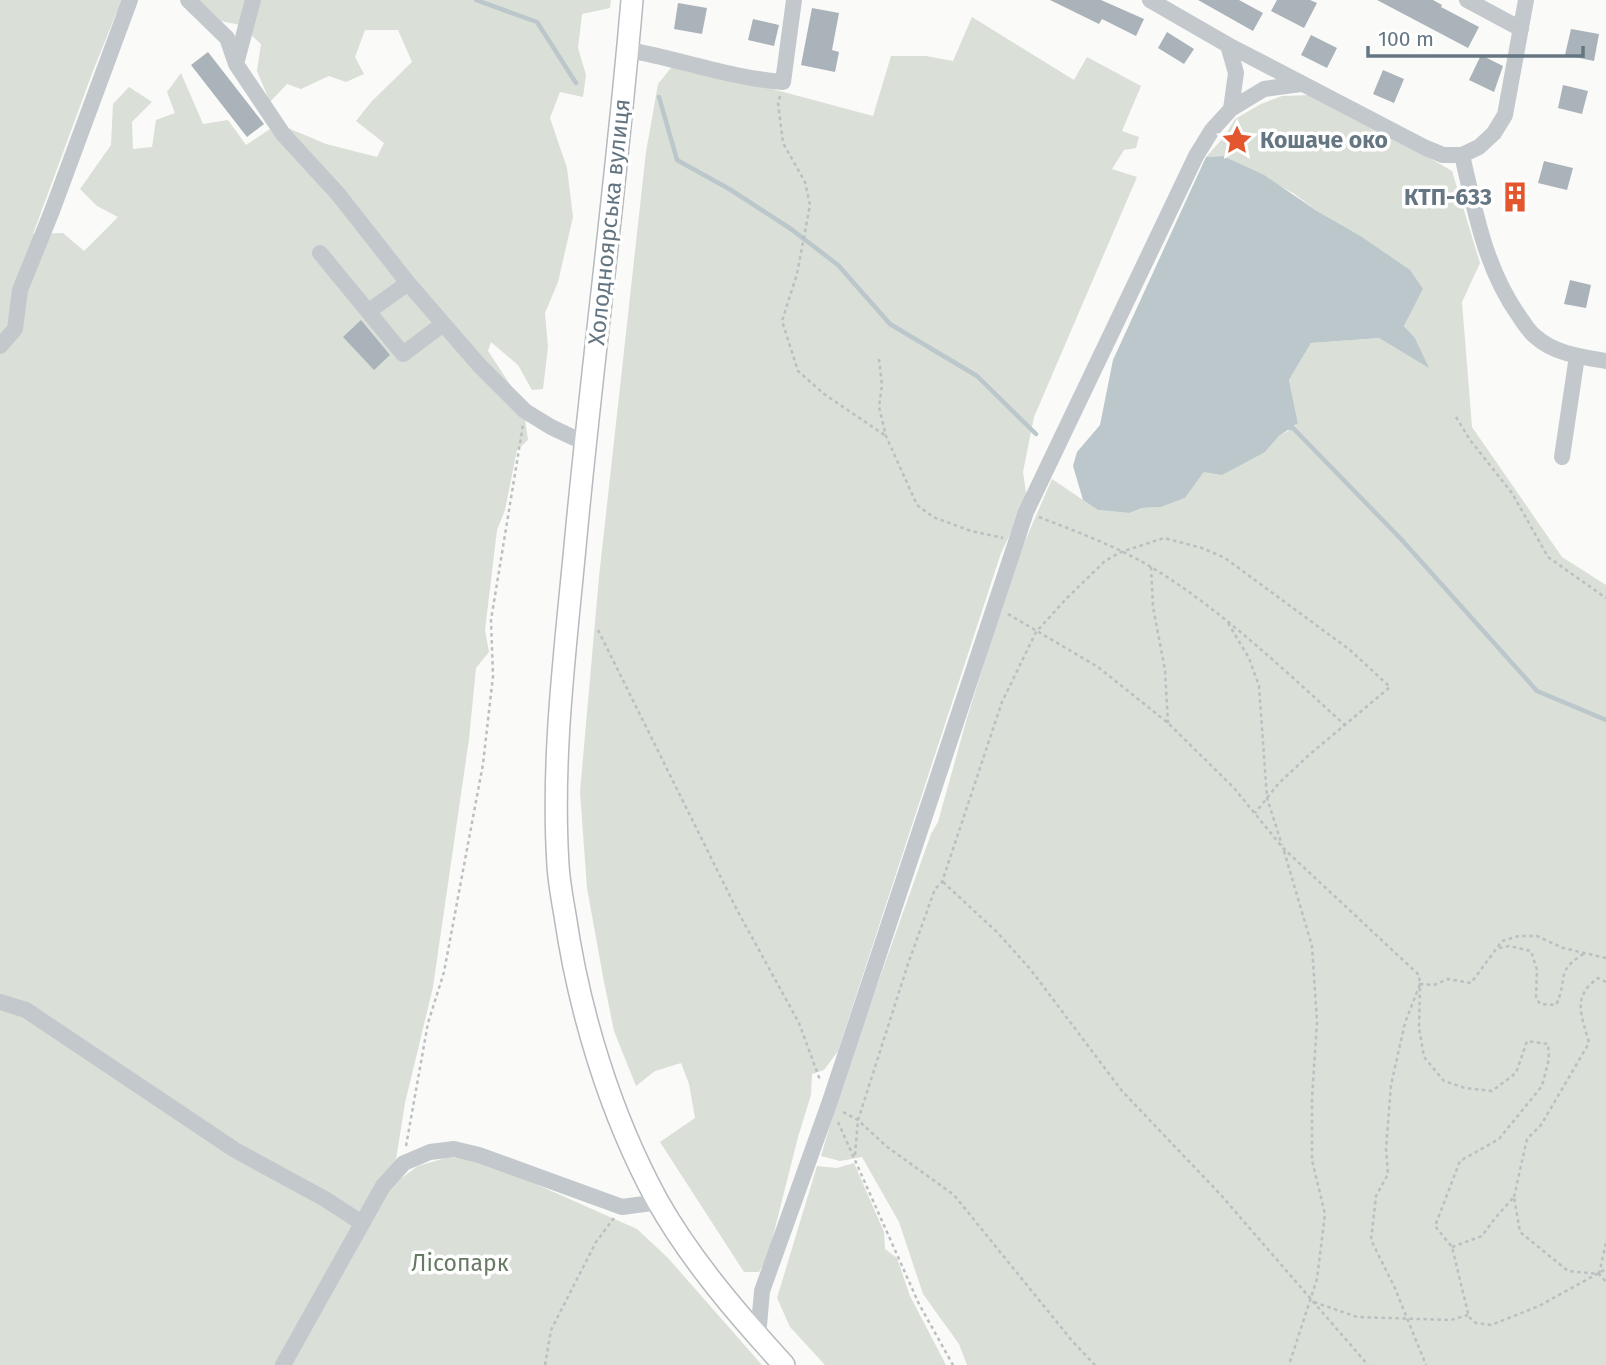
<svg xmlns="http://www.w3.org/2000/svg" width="1606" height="1365" viewBox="0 0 1606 1365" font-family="'Fira Sans',sans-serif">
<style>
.green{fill:#dadfd7}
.water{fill:#bbc7cb}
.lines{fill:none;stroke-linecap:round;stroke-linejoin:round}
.stream{stroke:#bbc7cb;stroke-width:4.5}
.building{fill:#aab3b9}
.major-casing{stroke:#b5babe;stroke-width:24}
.path{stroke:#bbbfc2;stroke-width:2.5;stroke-dasharray:3.5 3.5;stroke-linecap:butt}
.minor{stroke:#c3c8cc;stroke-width:16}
.major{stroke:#fff;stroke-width:21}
.labels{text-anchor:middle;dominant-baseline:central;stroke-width:7;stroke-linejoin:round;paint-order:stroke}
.poi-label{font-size:23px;font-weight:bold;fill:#657683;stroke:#fff;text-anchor:start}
.street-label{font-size:23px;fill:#657683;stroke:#fff}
.park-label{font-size:23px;fill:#687a64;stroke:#fff}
</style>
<rect width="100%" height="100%" fill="#fafaf8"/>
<path class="green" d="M0,0H124L116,14L93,71L33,234L63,233L84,251L118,217L97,206L80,189L111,145L113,104L129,87L152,102L132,122L133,149L152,147L156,120L175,113L167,92L181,73L203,124L228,120L246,145L270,129L288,128L326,144L377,157L384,143L356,121L372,101L412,62L398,30H365L355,57L364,74L346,82L329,76L301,89L287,84L270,102L257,71L261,44L240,25L221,21L198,0H611L610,8L582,14L578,48L586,75L583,97L560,92L550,118L567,168L573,217L558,282L545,313L548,347L543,389L532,390L518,365L491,342L488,351L523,404L528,440L517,450L505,510L497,530L485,630L489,652L476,668L469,739L433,987L405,1103L392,1185L418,1166L449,1157L486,1162L637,1229L668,1258L762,1365H0Z
M972,17L1074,80L1087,57L1141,86L1122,131L1139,137L1136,148L1124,150L1112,169L1137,177L1034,417L1023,472L1027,499L1001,553L838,1051L824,1070L812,1074L811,1095L798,1137L768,1256L759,1272H744L660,1142L695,1118L689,1084L681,1063L655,1071L636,1086L614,1031L604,982L587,888L580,792L599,577L646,152L658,84L675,63L873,116L891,56H926L953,61Z
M1309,95L1379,129L1452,171L1480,263L1462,302L1472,427L1562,557L1606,585V1365H967L959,1344L923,1294L899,1222L862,1157L840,1161L821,1156L843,1081L931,834L938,822L967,718L1015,564L1052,479L1098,510L1129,513L1142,508L1161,507L1185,498L1204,472L1265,452L1279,436L1293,428L1298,422L1289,380L1311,343L1379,338L1428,367L1415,338L1404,326L1423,289L1359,235L1317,211L1293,193L1223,156L1206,157L1224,137L1235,119L1261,104L1282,96Z
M854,1163L884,1232L885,1249L897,1258L910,1296L946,1365H825L790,1327L777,1298L817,1166L837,1168Z"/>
<path class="water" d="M1223,156L1264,175L1317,211L1359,235L1410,270L1423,289L1404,326L1415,338L1429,368L1379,338L1311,343L1289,380L1298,423L1279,436L1265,452L1222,475L1204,472L1185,498L1161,507L1142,508L1129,513L1098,510L1083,500L1073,466L1077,452L1100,425L1113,360L1206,157Z"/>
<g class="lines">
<path class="stream" d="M476,0L537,22L576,83
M659,97L677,160L731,190L791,229L838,265L890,324L977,376L1036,434
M1290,428H1293L1401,539L1537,691L1606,720"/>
</g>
<path class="building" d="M1050,0H1101L1144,19L1136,36L1102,19L1099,24Z
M1198,0H1239L1263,13L1253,31Z
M1277,0H1310L1317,3L1304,28L1271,11Z
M1377,0H1433L1442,5L1441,7L1479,27L1468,48Z
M678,3L707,8L702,34L674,29Z
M812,8L839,13L832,50L839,52L835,72L801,65Z
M753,19L779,25L774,46L748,40Z
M1571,29L1599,34L1594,61L1565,55Z
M1167,32L1194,49L1184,64L1158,48Z
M1311,35L1337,48L1327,68L1301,55Z
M208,52L264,124L247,137L191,65Z
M1481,55L1503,66L1494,92L1469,80Z
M1383,70L1404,79L1394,103L1373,94Z
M1563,85L1588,91L1582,114L1558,108Z
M1544,161L1573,168L1567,190L1538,183Z
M1570,280L1591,285L1586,308L1564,304Z
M361,320L390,355L374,370L343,337Z"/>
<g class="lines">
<g class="major-casing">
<path id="major" d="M632,0C617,179 593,357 576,536C566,645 551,755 558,865C559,882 562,898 565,915C579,1011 610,1114 657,1200C690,1259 739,1316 784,1365"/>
</g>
<path class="path" d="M780,96L778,103L783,143L805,182L810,205L797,274L782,321L798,371L824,394L886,436
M879,359L882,385L879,407L886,436L917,505L933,517L971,531L1003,538
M1456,417L1470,440L1512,493L1548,557L1606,598
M1039,517C1077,532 1116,546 1151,567C1221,609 1285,671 1346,726
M1151,567L1153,607L1165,670L1168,723
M1008,614L1098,667L1168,723L1234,788L1283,848L1419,975L1420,984L1405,1023L1391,1085L1386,1149L1388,1174L1376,1196L1371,1240L1394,1286L1426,1365
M1228,623L1249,658L1259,686L1267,798L1282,845
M598,630L737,910L799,1023L820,1080
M1284,851L1312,946L1317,1022L1312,1098V1160L1325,1214L1317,1279L1289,1365
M943,882L998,933L1031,970L1122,1091L1220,1194L1368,1365
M1499,948L1509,946L1531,951L1537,970L1536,998L1540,1004L1556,1005C1569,977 1554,972 1585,953
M1606,958L1563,948L1537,936H1519L1502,941L1471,983L1448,979L1434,985L1420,984L1419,1028L1424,1057L1444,1081L1465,1088L1492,1091L1516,1073L1527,1041L1548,1044L1549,1059L1542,1086L1499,1139L1460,1161L1435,1226L1452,1247L1469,1317L1476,1323L1491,1325L1539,1306L1606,1269
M843,1112L858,1120L886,1146L954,1195L1073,1342L1095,1365
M838,1122L919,1304L953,1365
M406,1146L428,1023L444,972L483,764L493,676L491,620L523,425
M855,1155L858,1120L908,964L935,889L942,882L1002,702L1036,632L1067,598L1105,561L1121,552L1164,538L1202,548L1225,558L1350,650L1390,687L1309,755L1279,783L1255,813
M1514,1197L1527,1139L1541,1125L1589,1043C1582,1016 1571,997 1598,978L1606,982
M1452,1247L1482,1236L1496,1217L1514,1197L1520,1232L1568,1271L1599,1274L1606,1282
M1599,1274L1606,1243
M1314,1302L1357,1317L1451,1320L1468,1315
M545,1365L551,1330L596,1242L614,1218"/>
<path class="minor" d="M188,0L227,38L236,64L283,134L338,194L408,283L479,365L525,411L551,427L585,443
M1150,0L1228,45L1426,148L1443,155H1462L1479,147L1494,133L1505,115L1526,0
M1467,0L1521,29
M628,50C680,59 730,78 783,82L794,0
M236,64L253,0
M1231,109L1264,89L1301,84
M1462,155C1475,211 1485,268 1519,316C1524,323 1529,332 1536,337C1555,354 1582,357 1606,361
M320,253L403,354L443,324
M369,311L408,283
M0,346L15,329L20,290L52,211L130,0
M1562,457L1577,356
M0,1002L26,1010L235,1150L325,1199L362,1223
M758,1337L762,1291L829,1104L1026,512L1196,156L1212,130L1231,109L1236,73L1228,45
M283,1365L383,1186L404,1163L430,1152L454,1149L479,1155L622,1207L659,1202"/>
<use href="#major" class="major"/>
</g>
<defs>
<g id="sight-bare" transform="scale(2.415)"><path d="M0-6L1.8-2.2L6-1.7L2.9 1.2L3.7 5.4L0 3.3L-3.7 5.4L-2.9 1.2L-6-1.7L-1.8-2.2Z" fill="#e4572e" stroke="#fff" stroke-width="2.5" paint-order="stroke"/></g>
<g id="building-bare" transform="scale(2.415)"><path d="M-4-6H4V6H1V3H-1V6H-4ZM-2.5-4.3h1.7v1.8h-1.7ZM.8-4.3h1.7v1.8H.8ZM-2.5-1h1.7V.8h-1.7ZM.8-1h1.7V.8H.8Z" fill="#e4572e" stroke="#fff" stroke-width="2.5" paint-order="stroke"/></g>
</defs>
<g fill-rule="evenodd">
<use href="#sight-bare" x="1237" y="140"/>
<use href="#building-bare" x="1515" y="197"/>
</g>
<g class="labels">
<g class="poi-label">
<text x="1260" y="140">Кошаче око</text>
<text x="1492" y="197" text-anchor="end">КТП-633</text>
</g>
<g class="street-label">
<text transform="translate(609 222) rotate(-84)">Холодноярська вулиця</text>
</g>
<g class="park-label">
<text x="460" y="1263">Лісопарк</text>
</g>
</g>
<path d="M1368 46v10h215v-10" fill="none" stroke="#657683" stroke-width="3.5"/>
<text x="1378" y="46" font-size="21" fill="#657683" stroke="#ffffff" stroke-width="5" paint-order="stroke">100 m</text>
</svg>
